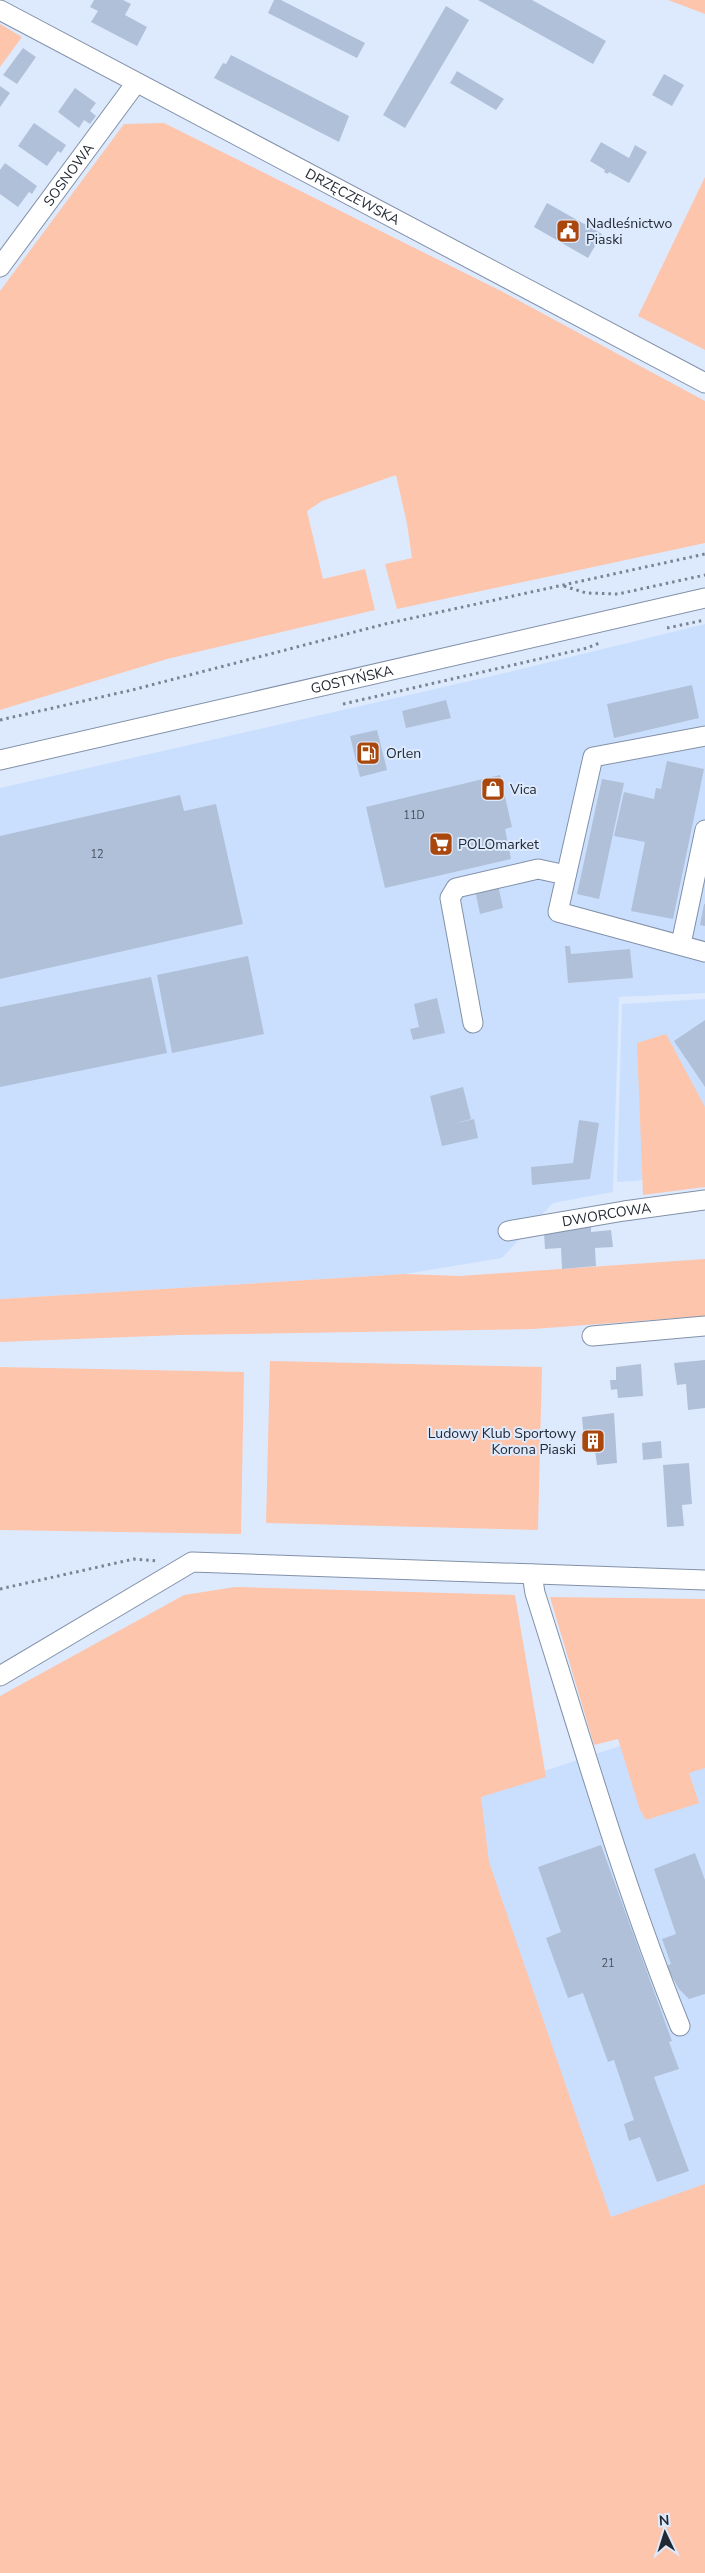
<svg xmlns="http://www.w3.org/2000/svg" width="705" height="2573" viewBox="0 0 705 2573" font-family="'Nunito Sans',sans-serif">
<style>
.built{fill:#cadffe}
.green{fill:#fdc5ac}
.building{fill:#b0c0d8}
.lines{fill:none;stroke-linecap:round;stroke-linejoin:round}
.minor-casing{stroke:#8291a8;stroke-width:21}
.path{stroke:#7a8392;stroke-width:3;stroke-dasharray:2.5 4;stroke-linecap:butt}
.minor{stroke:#fff;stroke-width:19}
.labels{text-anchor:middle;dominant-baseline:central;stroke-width:4;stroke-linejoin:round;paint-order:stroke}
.number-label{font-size:11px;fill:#464f5c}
.street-label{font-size:14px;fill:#232933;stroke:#ddeafe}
.poi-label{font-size:14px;fill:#232933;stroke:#ddeafe;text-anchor:start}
</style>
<rect width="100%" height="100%" fill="#ddeafe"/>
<path class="built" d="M705,624V993L619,997L613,1192L553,1203L502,1258L405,1274L0,1299V788L505,673Z
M705,999V1176L617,1182L622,1004Z
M632,1742L705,1763V2210L619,2246L465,1797Z"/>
<path class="green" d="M668,0H705V14Z
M0,24L22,37L0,67Z
M164,123L503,292L705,401V543L397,609L385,564L412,558L407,524L396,475L322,501L307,511L323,579L365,569L375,610L167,659L0,710V291L124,124Z
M705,177V350L638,316Z
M666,1034L705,1107V1187L643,1195L637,1043Z
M705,1259V1316L533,1329L179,1335L0,1342V1299L405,1274L460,1276Z
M270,1361L542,1367L538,1530L266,1523Z
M0,1367L244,1372L241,1534L0,1530Z
M235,1587L515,1595L546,1777L481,1797L489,1862L611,2217L705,2184V2573H0V1696L184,1595Z
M550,1597L705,1599V1768L689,1773L699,1803L646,1820L640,1810L618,1739L594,1745Z"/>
<path class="building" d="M94,0H123L131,4L125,15L147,27L137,46L91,22L98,11L90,7Z
M274,0H281L365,43L357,58L268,13Z
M478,0H532L606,41L593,64Z
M446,6L469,20L405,128L383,115Z
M23,48L36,57L17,84L3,75Z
M231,55L349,116L339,142L214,78L223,63L226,64Z
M457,71L504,99L496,110L450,83Z
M664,74L684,85L672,106L652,95Z
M0,86L10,93L0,107Z
M75,88L96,103L90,111L96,116L90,124L84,120L79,128L58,112Z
M34,123L66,145L61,153L58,151L47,166L18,146Z
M601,142L629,158L635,145L647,152L629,183L609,172L608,174L604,172L605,170L590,161Z
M5,163L37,186L32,194L29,192L18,207L0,194V170Z
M547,203L602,234L588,258L534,227Z
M692,685L699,718L614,738L607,704Z
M446,700L451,718L406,728L402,711Z
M377,730L387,770L360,777L350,736Z
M667,761L704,769L673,919L631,911L645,842L614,836L624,792L654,799L656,788L661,789Z
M500,775L512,827L505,829L511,859L385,888L366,807Z
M602,779L624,783L599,899L577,894Z
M180,795L184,811L216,804L243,924L0,979V836Z
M498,885L503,908L480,914L475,890Z
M704,904H705V926L700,925Z
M565,946H570L571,954L630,949L633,978L568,983Z
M248,956L264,1034L172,1053L157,975Z
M151,977L167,1053L0,1087V1007Z
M437,998L445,1033L413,1040L410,1029L419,1027L414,1004Z
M705,1020V1087L674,1041Z
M463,1087L471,1119L453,1124L474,1119L478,1138L442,1146L430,1096Z
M579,1120L599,1123L590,1179L532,1185L531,1167L573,1163Z
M591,1225V1232L611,1230L613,1247L595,1248L596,1266L562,1269L561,1248L545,1249L544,1233L563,1231L562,1227Z
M705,1360V1408L688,1410L686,1384L677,1385L674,1363Z
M641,1364L643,1396L618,1398L617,1389L611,1390L610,1380H616V1367Z
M614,1413L617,1463L597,1465L595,1451L585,1452L582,1417Z
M661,1441L662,1458L643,1460L642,1443Z
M689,1463L692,1504L682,1505L684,1526L667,1527L663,1465Z
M601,1845L672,2041L669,2042L679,2069L654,2077L689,2171L657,2182L640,2137L629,2141L624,2124L634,2120L614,2060L608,2062L583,1993L568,1998L546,1938L561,1932L538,1867Z
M695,1853L705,1880V1994L689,1999L679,1989L666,1966L671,1964L662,1939L676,1934L654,1869Z"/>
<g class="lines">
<g class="minor-casing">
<g id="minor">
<path id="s1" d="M0,10L705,383"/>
<path id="s2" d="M0,267L136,83"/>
<path d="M705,736L593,757L558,912L705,952"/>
<path id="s3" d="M0,760L705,598"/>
<path d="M681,944L705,830"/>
<path d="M473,1023L450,898L456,888L538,869L566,875"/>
<path id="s4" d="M508,1231L624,1211L705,1200"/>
<path d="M592,1336L705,1326"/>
<path d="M532,1574L535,1593C581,1737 623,1885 680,2026"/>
<path d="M0,1676L192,1562L705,1580"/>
</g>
</g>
<path class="path" d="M564,586L586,593L618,594L705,575
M667,628L705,620
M343,704L587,648L602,642
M0,720L132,690L385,624L705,554
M0,1589L134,1559L157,1561"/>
<use href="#minor" class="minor"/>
</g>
<defs>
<g id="civic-square" transform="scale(1.25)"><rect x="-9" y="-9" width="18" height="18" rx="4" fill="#aa470d" stroke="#ddeafe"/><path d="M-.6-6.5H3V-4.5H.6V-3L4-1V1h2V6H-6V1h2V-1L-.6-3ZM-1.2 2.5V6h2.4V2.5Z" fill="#fff"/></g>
<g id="fuel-square" transform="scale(1.25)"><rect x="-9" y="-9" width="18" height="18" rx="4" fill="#aa470d" stroke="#ddeafe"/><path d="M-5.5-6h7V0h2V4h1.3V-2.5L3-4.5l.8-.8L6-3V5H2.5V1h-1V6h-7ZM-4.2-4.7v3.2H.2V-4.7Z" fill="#fff"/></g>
<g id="shop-square" transform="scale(1.25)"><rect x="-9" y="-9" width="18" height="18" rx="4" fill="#aa470d" stroke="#ddeafe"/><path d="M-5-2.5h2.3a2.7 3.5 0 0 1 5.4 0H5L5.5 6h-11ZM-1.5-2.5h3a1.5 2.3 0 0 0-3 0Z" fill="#fff"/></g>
<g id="supermarket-square" transform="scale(1.25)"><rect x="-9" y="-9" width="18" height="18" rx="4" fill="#aa470d" stroke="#ddeafe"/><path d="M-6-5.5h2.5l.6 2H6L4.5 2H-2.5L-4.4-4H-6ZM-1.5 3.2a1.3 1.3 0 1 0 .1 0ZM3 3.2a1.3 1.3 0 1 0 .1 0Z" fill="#fff"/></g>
<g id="building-square" transform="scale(1.25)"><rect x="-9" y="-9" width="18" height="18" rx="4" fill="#aa470d" stroke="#ddeafe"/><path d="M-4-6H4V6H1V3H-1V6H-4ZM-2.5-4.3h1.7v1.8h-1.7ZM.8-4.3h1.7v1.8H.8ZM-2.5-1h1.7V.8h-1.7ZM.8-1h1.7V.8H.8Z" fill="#fff"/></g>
</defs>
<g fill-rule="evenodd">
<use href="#civic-square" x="568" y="231"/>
<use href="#fuel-square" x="368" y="753"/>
<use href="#shop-square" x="493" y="789"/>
<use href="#supermarket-square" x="441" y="844"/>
<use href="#building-square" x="593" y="1441"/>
</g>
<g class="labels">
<g class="number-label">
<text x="414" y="815">11D</text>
<text x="97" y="854">12</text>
<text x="608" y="1963">21</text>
</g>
<g class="street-label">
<text stroke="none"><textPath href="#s2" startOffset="115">SOSNOWA</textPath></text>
<text stroke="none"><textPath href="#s1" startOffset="399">DRZĘCZEWSKA</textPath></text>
<text stroke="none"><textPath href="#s3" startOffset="361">GOSTYŃSKA</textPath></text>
<text stroke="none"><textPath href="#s4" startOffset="100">DWORCOWA</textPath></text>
</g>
<g class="poi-label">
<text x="586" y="223">Nadleśnictwo<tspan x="586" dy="16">Piaski</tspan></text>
<text x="386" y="753">Orlen</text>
<text x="510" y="789">Vica</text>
<text x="458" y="844">POLOmarket</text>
<text x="576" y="1433" text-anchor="end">Ludowy Klub Sportowy<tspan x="576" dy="16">Korona Piaski</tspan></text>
</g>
</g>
<g transform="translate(665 2533) rotate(356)" stroke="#ddeafe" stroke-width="4" paint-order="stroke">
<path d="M0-4L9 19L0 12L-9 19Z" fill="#232933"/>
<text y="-8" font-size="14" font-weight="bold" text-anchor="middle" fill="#232933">N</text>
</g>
</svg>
